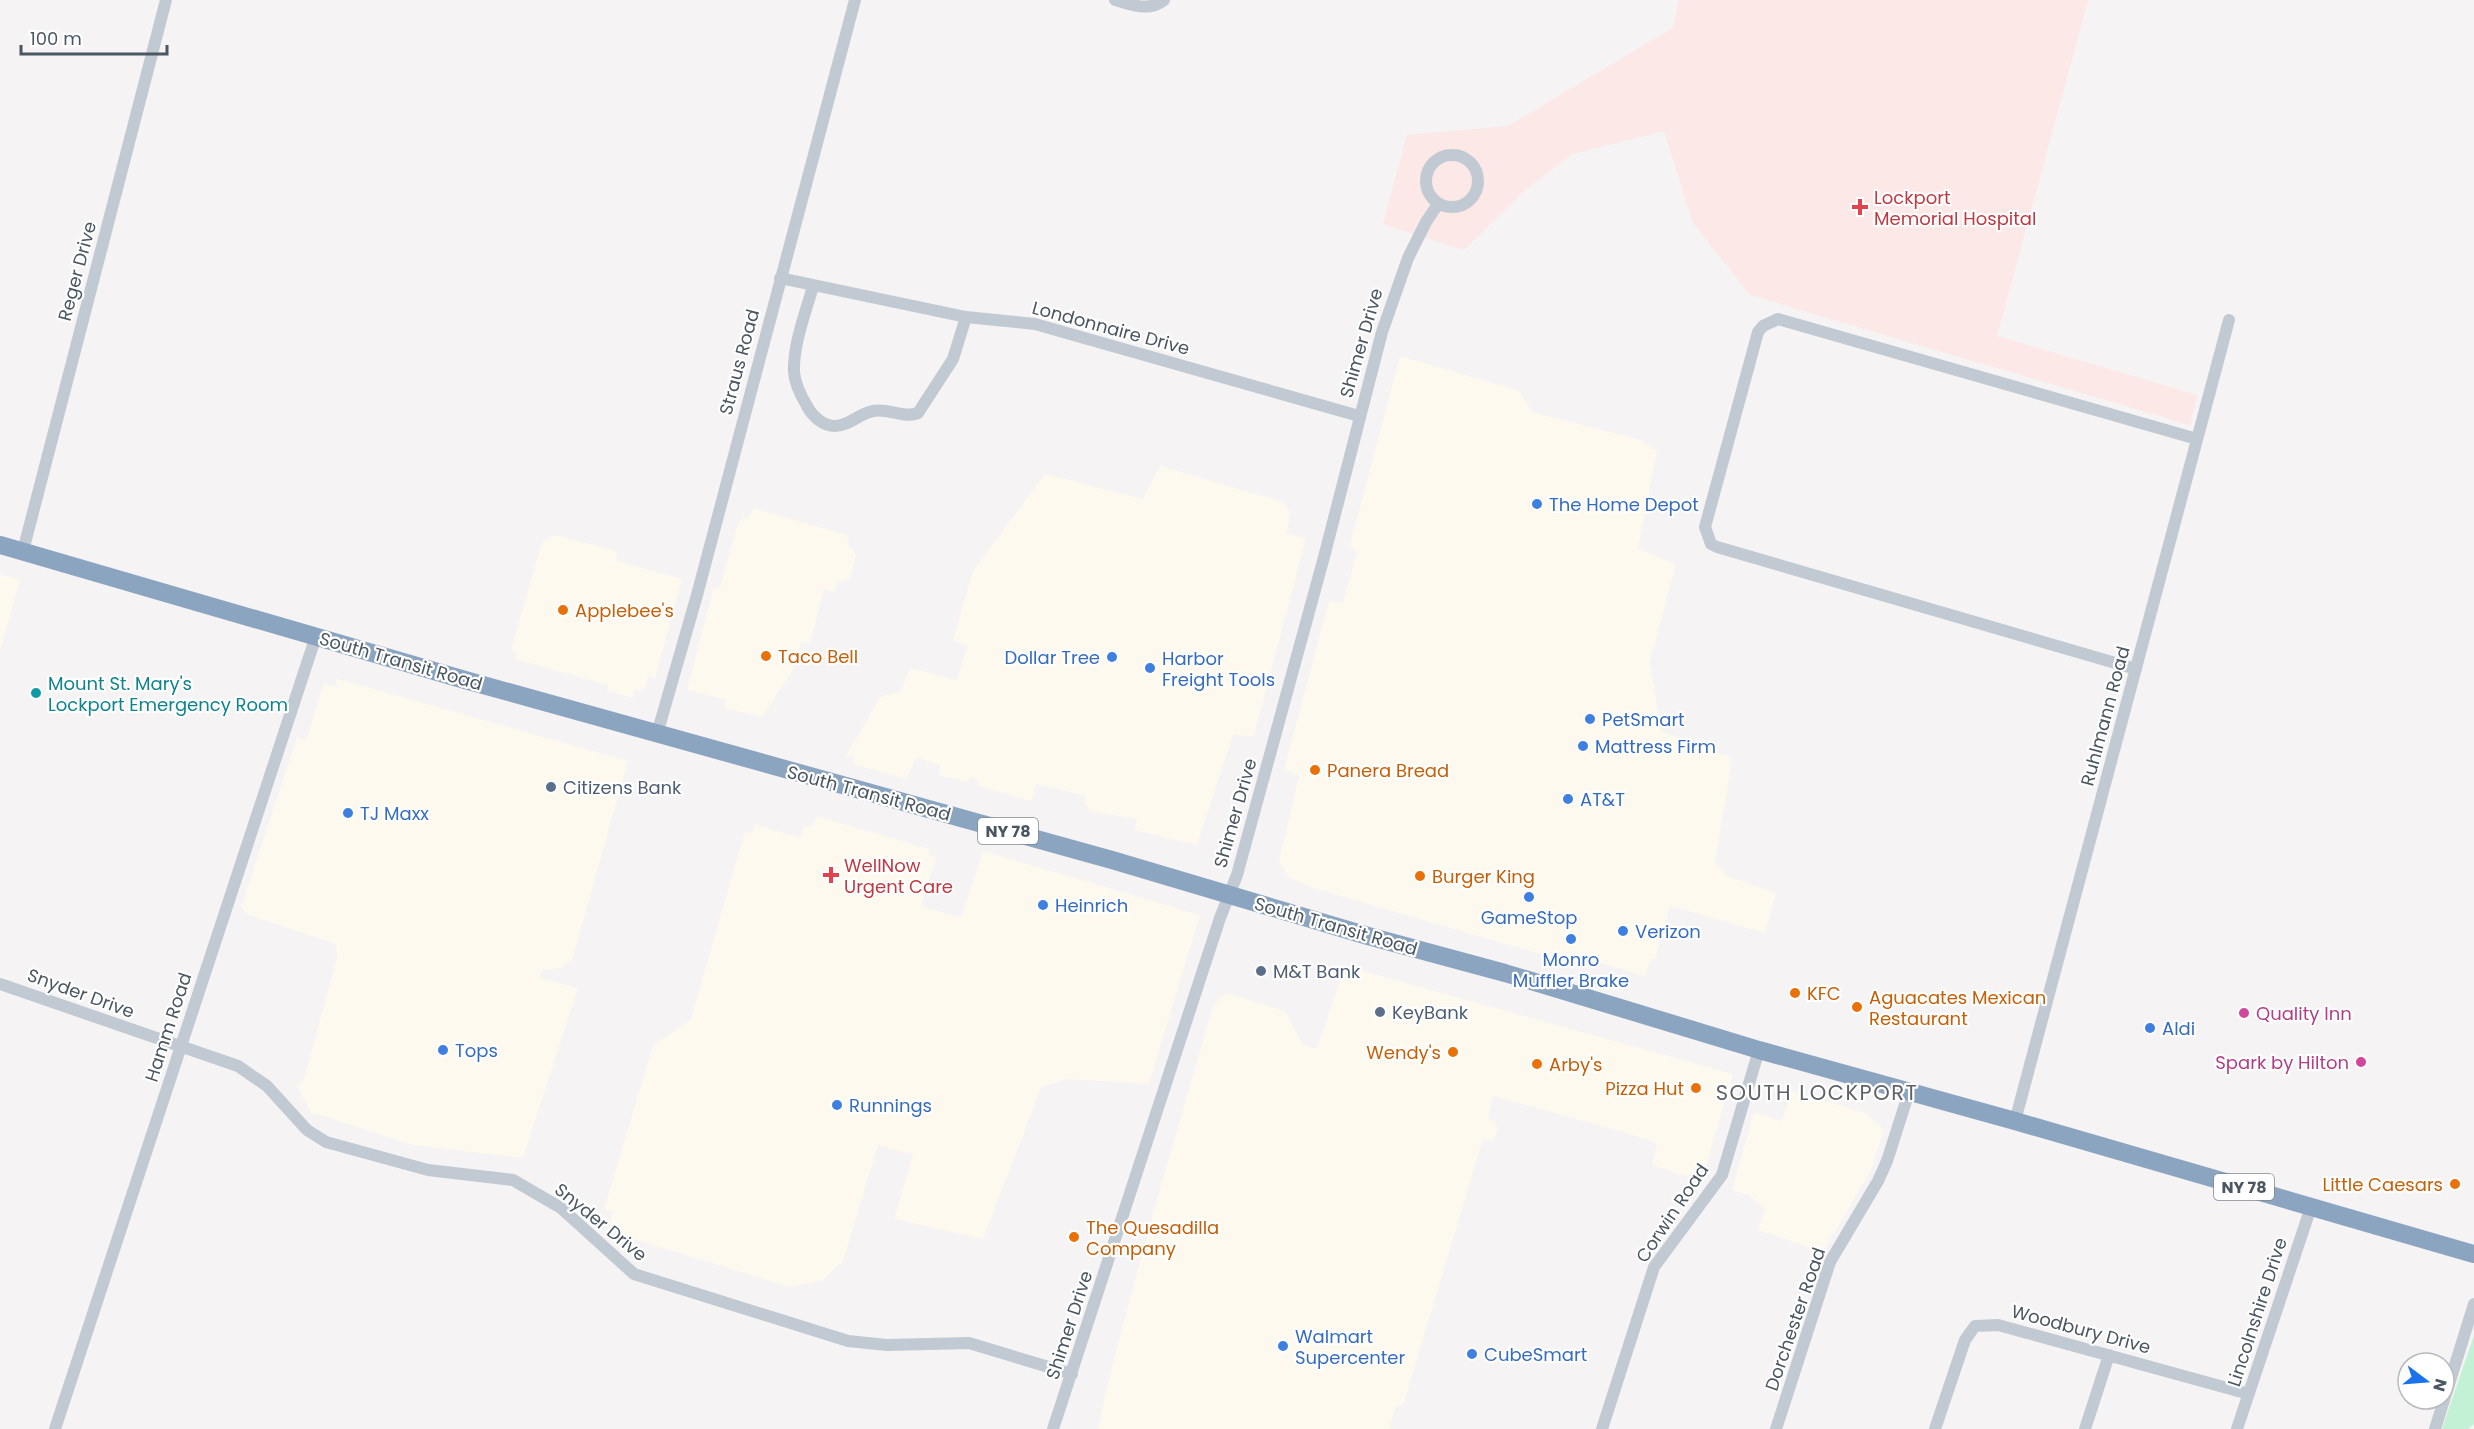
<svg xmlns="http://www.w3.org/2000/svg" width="2474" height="1429" viewBox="0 0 2474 1429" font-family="Poppins,sans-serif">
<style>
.commercial{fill:#fdf9ef}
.medical{fill:#fce8e6}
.green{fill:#c3f1d5}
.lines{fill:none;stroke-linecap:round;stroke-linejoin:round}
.minor{stroke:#c1cad2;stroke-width:12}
.highway{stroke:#8ba5c1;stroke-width:18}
.health-dot{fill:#e0444e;stroke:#fff;stroke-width:2}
.shop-dot{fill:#3f7fe0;stroke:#fff;stroke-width:2}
.food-dot{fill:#e8710a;stroke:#fff;stroke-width:2}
.culture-dot{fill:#0f9aa8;stroke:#fff;stroke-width:2}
.service-dot{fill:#5c6f8a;stroke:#fff;stroke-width:2}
.hotel-dot{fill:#d1479c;stroke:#fff;stroke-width:2}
.labels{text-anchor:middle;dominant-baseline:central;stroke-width:4.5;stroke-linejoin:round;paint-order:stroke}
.shield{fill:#fff;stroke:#808990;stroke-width:1.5}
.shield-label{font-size:16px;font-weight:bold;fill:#4a5661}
.health-label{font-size:18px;fill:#be3a42;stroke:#fff;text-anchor:start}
.street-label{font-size:18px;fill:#4a5661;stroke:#fff}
.shop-label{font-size:18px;fill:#366cbe;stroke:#fff;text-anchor:start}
.food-label{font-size:18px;fill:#c56008;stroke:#fff;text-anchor:start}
.culture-label{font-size:18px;fill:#0d838f;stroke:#fff;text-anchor:start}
.service-label{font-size:18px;fill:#4e5e75;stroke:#fff;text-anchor:start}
.hotel-label{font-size:18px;fill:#b23c85;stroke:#fff;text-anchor:start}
.quarter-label{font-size:21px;letter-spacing:1.5px;fill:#5f6368;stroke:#fff}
</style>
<rect width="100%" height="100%" fill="#f5f3f3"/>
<path class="commercial" d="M1400,356L1520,391L1532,412L1641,440L1657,451L1638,549L1676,564L1650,661L1661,731L1732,758L1715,863L1727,876L1776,893L1765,933L1670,906L1655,959L1650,960L1645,976L1591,960L1588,968L1310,887L1289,877L1279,861L1299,776L1284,769L1329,601L1343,603L1357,552L1350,545Z
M1160,466L1283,502L1290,512L1287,534L1306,538L1254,736L1233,735L1197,845L1134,830L1137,819L1090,811L1085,803L1086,796L1037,784L1031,801L978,786L977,779L970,777L968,782L939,775L940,764H934L916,757L907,779L853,764L854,756L845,758L880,697L901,691L910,668L957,680L967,646L953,640L973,571L1045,474L1143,499Z
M753,508L849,536L847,545L853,549L856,556L850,579L838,582L835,592L824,589L810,644L801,642L793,670L762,717L724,708L726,700L687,690L713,590L720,587L737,527L741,519L749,516Z
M554,535L616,551L617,561L682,579L655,678L648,676L646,687L640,691L635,689L633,698L607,691L608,685L515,659L517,652L511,650L542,542Z
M0,574L20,580L0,651Z
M335,678L628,761L572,960L560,968L542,970L539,978L578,988L523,1158L413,1145L317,1114L313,1116L296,1085L304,1079L337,958L336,944L249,915L241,908L297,737L306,740L324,683L338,687Z
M816,816L929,849L928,855L936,858L921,906L961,918L983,851L1200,915L1149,1084L1066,1079L1041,1088L983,1239L894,1219L913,1155L878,1145L843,1261L822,1281L790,1287L620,1235L610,1221L613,1211L604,1209L653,1046L691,1019L745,831L752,833L755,824L800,838L804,825L812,827Z
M1345,966L1733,1074L1705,1169L1685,1176L1652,1165L1657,1143L1616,1130L1493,1096L1488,1118L1495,1121L1498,1130L1494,1141L1483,1139L1403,1406H1396L1389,1429H1098L1111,1370L1154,1210L1213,1006L1225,993L1285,1011L1303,1045L1317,1049Z
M1792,1091L1866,1113L1884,1130L1871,1170L1823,1252L1758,1230L1765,1209L1749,1195L1732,1190L1754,1112L1782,1121Z"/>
<path class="medical" d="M1679,0H2088L1997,336L2197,395L2190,425L1750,295L1693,223L1664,131L1572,154L1525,190L1464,250L1383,224L1407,135L1508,126L1673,28Z"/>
<path class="green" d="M2474,1335V1424L2468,1429H2442Z"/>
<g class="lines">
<path class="minor" d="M1115,0C1132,5 1149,12 1164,0
M1426 181a26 26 0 1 1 52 0a26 26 0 1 1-52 0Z
M780,278L966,317L1035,324L1359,416
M813,286C806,312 793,344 794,372C795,384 801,396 807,406C812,416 823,426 835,426C849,426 860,413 873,411C888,408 905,419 918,413L953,359L966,317
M23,551L166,0
M2136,669L1717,547L1711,544L1705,527L1758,332L1763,326L1778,319L2197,439
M657,734L697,595L855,0
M0,984L238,1066L267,1086L307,1130L326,1142L428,1170L513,1180L561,1208L634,1274L848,1341L887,1345L969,1343L1072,1374
M2015,1121L2229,320
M55,1429L316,636
M1053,1429L1220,918L1237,875L1324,557L1382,332L1408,258L1426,222L1438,204
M1602,1429L1654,1267L1722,1175L1759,1050
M1776,1429L1830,1262L1878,1181L1887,1161L1909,1092
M1935,1429L1965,1340L1975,1326L1998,1325L2249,1394
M2085,1429L2109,1355
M2237,1429L2311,1207
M2435,1429L2474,1304"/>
<path class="highway" d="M0,545L465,680L1112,860L1368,936L1505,973L1759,1050L2015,1121L2474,1254"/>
</g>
<g class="health-dot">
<path d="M1857 198h6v6h6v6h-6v6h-6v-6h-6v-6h6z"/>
<path d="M828 866h6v6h6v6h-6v6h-6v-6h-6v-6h6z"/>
</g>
<g class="shop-dot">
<circle cx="1537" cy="504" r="6"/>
<circle cx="1112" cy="657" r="6"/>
<circle cx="1150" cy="668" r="6"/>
<circle cx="1590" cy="719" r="6"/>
<circle cx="1583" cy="746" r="6"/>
<circle cx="1568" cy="799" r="6"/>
<circle cx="348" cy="813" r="6"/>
<circle cx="1529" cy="897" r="6"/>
<circle cx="1043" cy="905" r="6"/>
<circle cx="1623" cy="931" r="6"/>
<circle cx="1571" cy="939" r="6"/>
<circle cx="2150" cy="1028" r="6"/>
<circle cx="443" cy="1050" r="6"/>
<circle cx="837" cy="1105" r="6"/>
<circle cx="1283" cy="1346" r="6"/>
<circle cx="1472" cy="1354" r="6"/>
</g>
<g class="food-dot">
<circle cx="563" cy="610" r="6"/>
<circle cx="766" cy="656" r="6"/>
<circle cx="1315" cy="770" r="6"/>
<circle cx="1420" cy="876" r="6"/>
<circle cx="1795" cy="993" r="6"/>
<circle cx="1857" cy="1007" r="6"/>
<circle cx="1453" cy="1052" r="6"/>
<circle cx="1537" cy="1064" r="6"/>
<circle cx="1696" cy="1088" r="6"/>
<circle cx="2455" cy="1184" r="6"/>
<circle cx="1074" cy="1237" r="6"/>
</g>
<circle class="culture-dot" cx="36" cy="693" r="6"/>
<g class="service-dot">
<circle cx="551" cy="787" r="6"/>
<circle cx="1261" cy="971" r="6"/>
<circle cx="1380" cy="1012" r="6"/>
</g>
<g class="hotel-dot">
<circle cx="2244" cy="1013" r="6"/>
<circle cx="2361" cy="1062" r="6"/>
</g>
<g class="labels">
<g class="shield">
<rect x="978" y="818" width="60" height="26" rx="4.5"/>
<rect x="2214" y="1174" width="60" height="26" rx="4.5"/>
</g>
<g class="shield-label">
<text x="1008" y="831">NY 78</text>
<text x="2244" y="1187">NY 78</text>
</g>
<g class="health-label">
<text x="1874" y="197">Lockport<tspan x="1874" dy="21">Memorial Hospital</tspan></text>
<text x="844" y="865">WellNow<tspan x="844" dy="21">Urgent Care</tspan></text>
</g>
<g class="street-label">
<text transform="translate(77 271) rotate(-75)">Reger Drive</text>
<text transform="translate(1111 328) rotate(15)">Londonnaire Drive</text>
<text transform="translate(1361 343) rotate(-74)">Shimer Drive</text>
<text transform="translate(739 362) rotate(-75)">Straus Road</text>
<text transform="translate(401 661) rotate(16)">South Transit Road</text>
<text transform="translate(2105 716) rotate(-75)">Ruhlmann Road</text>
<text transform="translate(869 793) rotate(15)">South Transit Road</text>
<text transform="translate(1235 813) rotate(-74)">Shimer Drive</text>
<text transform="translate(1336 926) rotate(16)">South Transit Road</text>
<text transform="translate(81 993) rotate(20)">Snyder Drive</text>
<text transform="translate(168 1027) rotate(-72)">Hamm Road</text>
<text transform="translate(1672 1213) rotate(-56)">Corwin Road</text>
<text transform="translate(601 1222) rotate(39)">Snyder Drive</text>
<text transform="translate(2257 1312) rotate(-72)">Lincolnshire Drive</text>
<text transform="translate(1795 1319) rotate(-71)">Dorchester Road</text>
<text transform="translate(1069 1325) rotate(-72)">Shimer Drive</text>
<text transform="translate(2081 1329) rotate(15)">Woodbury Drive</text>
</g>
<g class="shop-label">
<text x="1549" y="504">The Home Depot</text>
<text x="1100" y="657" text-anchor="end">Dollar Tree</text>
<text x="1162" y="658">Harbor<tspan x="1162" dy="21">Freight Tools</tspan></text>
<text x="1602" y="719">PetSmart</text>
<text x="1595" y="746">Mattress Firm</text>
<text x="1580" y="799">AT&amp;T</text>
<text x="360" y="813">TJ Maxx</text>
<text x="1055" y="905">Heinrich</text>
<text x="1529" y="917" text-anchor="middle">GameStop</text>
<text x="1635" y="931">Verizon</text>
<text x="1571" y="959" text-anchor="middle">Monro<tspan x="1571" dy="21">Muffler Brake</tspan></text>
<text x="2162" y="1028">Aldi</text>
<text x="455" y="1050">Tops</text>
<text x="849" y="1105">Runnings</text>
<text x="1295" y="1336">Walmart<tspan x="1295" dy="21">Supercenter</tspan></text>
<text x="1484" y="1354">CubeSmart</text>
</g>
<g class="food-label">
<text x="575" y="610">Applebee's</text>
<text x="778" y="656">Taco Bell</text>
<text x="1327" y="770">Panera Bread</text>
<text x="1432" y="876">Burger King</text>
<text x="1807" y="993">KFC</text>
<text x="1869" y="997">Aguacates Mexican<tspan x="1869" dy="21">Restaurant</tspan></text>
<text x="1441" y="1052" text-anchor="end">Wendy's</text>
<text x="1549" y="1064">Arby's</text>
<text x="1684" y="1088" text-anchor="end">Pizza Hut</text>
<text x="2443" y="1184" text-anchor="end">Little Caesars</text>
<text x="1086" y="1227">The Quesadilla<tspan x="1086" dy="21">Company</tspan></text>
</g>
<g class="culture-label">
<text x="48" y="683">Mount St. Mary's<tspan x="48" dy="21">Lockport Emergency Room</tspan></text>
</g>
<g class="service-label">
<text x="563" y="787">Citizens Bank</text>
<text x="1273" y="971">M&amp;T Bank</text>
<text x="1392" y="1012">KeyBank</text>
</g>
<g class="hotel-label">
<text x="2256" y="1013">Quality Inn</text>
<text x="2349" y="1062" text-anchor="end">Spark by Hilton</text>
</g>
<g class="quarter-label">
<text x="1817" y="1092">SOUTH LOCKPORT</text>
</g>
</g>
<g transform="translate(2426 1381) rotate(106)"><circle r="28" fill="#ffffff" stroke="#b7bbc0" stroke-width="1.5"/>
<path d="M0-4.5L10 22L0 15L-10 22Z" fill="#1a73e8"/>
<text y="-9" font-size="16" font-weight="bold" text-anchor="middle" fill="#4a5661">N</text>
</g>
<path d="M21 45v9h146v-9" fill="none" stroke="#4a5661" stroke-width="3"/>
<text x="30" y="45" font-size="18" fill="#4a5661" stroke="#ffffff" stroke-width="4.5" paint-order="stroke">100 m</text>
</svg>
